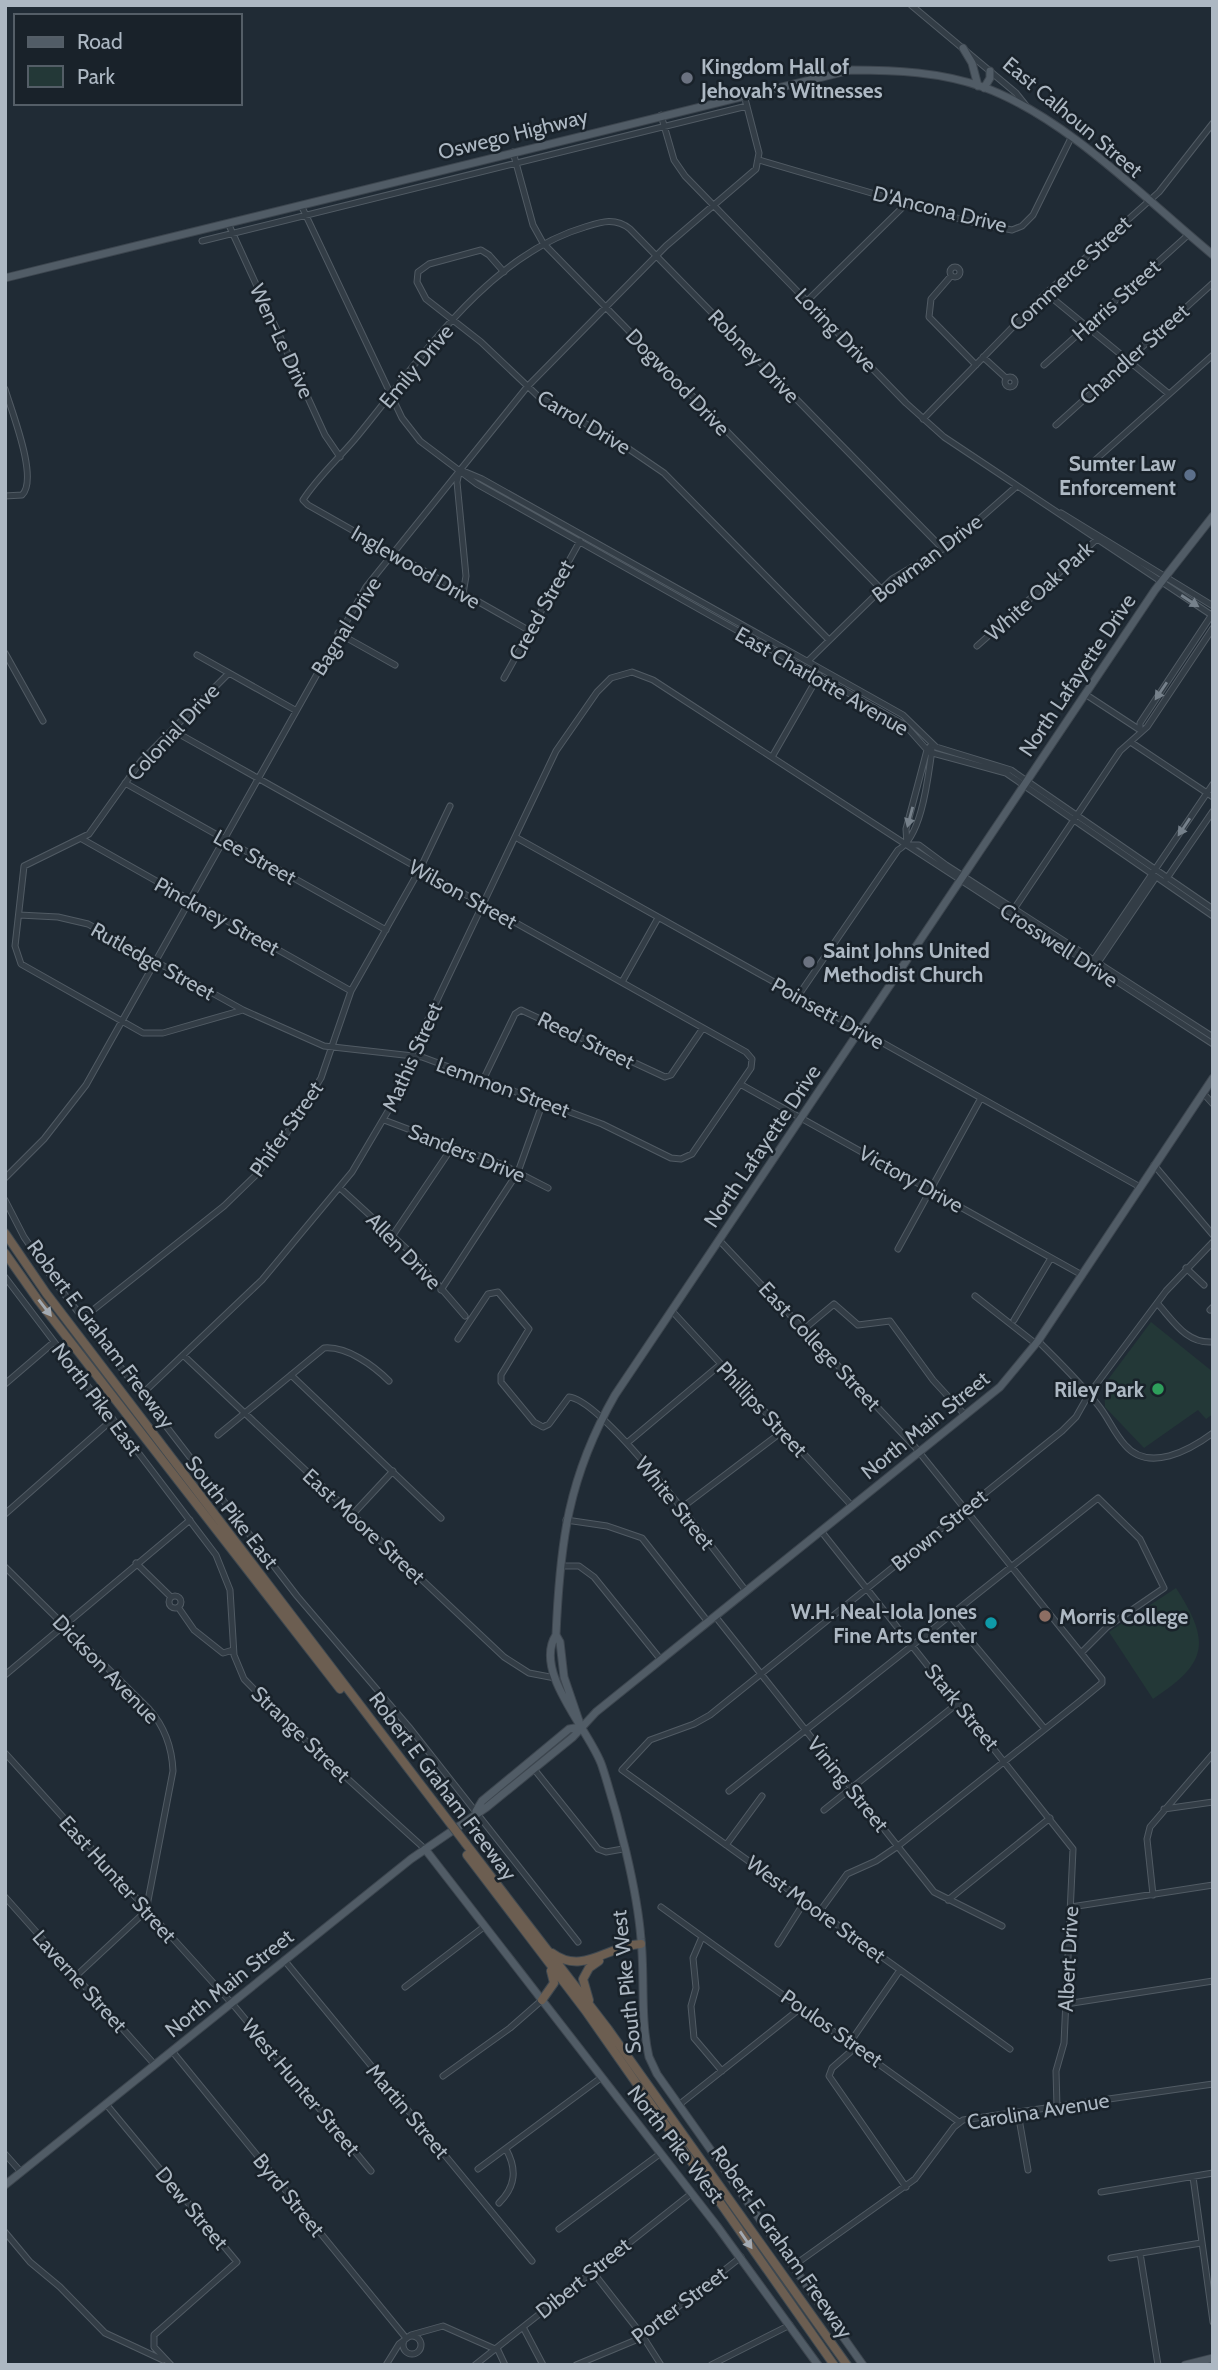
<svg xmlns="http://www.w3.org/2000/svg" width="1218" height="2370" viewBox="0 0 1218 2370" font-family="Cabin,sans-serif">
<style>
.green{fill:#233837}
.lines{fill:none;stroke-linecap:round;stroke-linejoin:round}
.minor-casing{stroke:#515b64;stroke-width:7}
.major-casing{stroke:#3d464f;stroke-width:9}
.highway-casing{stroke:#3e4850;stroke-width:10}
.minor{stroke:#333d46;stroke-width:5}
.major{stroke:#515c66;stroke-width:7}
.highway{stroke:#6c5e51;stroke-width:8}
.highway-bridge-casing{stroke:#3e4850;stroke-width:10;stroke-linecap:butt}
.highway-bridge{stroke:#6c5e51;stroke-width:8}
.oneway{fill:#76818b}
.oneway2{fill:#a3aab2}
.worship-dot{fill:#6b7280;stroke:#19222a;stroke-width:2.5}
.service-dot{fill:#5c6f8a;stroke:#19222a;stroke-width:2.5}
.leisure-dot{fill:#2e9e5b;stroke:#19222a;stroke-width:2.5}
.education-dot{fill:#8d6e63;stroke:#19222a;stroke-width:2.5}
.culture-dot{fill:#0f9aa8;stroke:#19222a;stroke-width:2.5}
.labels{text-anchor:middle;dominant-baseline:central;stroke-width:5;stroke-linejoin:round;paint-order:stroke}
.poi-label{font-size:21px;font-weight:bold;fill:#adb8c3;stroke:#19222a;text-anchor:start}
.street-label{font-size:21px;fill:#adb8c3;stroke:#19222a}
</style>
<rect width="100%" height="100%" fill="#202b35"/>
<path class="green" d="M1151,1322L1213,1372V1414L1206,1419L1198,1410L1144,1448L1105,1407L1104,1385Z
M1176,1588C1211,1642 1208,1663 1153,1699L1109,1632Z"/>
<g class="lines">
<g class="minor-casing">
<path id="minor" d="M911,5L1016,93L1028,108
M661,115L674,160L685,176L906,403L944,437L1213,616
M513,152L533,225L543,243L881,589
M759,160L967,221L1012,230L1022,226L1033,215L1071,138
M301,205L402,418L420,441L477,484L905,725L929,752L1006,773L1213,916
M228,223L325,435L340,457
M202,241L747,106
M950 272a5 5 0 1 1 10 0a5 5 0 1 1-10 0Z
M504,272L489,255L481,250L429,264L418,272L417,282L426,299L481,342L539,397L626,447L664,473L829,640
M951,276L931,299L929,317L976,365
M1046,293L1169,394
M807,301L907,203
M983,357L1006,378
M1044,365L1188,235
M1005 382a5 5 0 1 1 10 0a5 5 0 1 1-10 0Z
M5,389C11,410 39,479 22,495L5,496
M923,419L1046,293L1159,192L1213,123
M1056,425L1213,283
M1093,462L1213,355
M463,471L482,479L903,715L936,747L1011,770L1213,909
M459,473L457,482L466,576L463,594
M1061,513L1213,606
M530,631L308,505L303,500C317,478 338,459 355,439C418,363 486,256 585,227C601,222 615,217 630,229L943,549
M338,633L395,665
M977,646L1096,540
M5,653L43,721
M197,655L295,710
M808,661L892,579L951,544L1017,486
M504,678L580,541
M1085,694L1140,730
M172,730L746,1052L752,1059L751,1068L692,1154L681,1159L671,1158L602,1124L422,1057L324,1046L243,1010L163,1033H143L21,964L15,946L24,866L89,834L141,761L229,673
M1140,730V723L1213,613
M1132,743L1213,797
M772,757L819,675
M125,783L386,930
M517,838L1140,1187
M82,839L351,991
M907,845H919L946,865L1213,1037
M907,845L906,829L927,750L932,744
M1165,881L1213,811
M1014,909L1120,751L1147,727L1213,628
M19,915L58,917L88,924L243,1010
M1093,961L1213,784
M1097,964L1156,877
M622,982L658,918
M798,996L898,850C922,837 928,777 932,750
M483,1080L515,1014L521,1010L665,1077L671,1075L703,1028
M740,1084L1082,1275
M1203,1093L1213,1104
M384,1120L503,1165L548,1188
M1154,1165L1213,1235
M5,1178L44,1139L86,1085L366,587L527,387L666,246L756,169L759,153L744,95
M340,1188L408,1250L465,1316
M5,1200L24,1237L55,1282L297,1596L409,1727L578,1942
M393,1235L453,1146
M719,1240L915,1447L1102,1679V1683L1079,1702L898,1846L876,1861L847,1874L820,1911
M898,1249L981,1098
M1186,1268L1204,1285
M5,1277L216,1555L230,1590L234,1655L244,1679L295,1731L425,1849
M441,1290L518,1172L543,1102
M975,1296L1036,1344
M1158,1304C1174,1322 1187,1344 1213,1342
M1210,1310L1213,1307
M672,1311L852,1506
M83,1318L224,1206L256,1175L282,1141L321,1078L351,991L420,869L450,806
M1014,1320L1051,1258
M804,1329L834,1304L858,1325L890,1321L933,1380L965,1415
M458,1339L488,1294L498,1292L529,1329L501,1375V1382L534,1422L543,1427L549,1424L569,1397C606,1401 718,1556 746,1591
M1038,1341C1058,1361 1080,1382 1098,1405C1108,1417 1114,1433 1125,1445C1149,1473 1190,1450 1213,1433
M183,1355L504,1657L529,1673L555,1678
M291,1375L441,1518
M5,1384L54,1342
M142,1394L262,1280L352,1172L391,1106L419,1038L556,751L597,692L611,678L632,672L653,680L1213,1044
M218,1435L324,1348C347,1346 374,1366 389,1381
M627,1443L721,1364
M680,1509L783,1431
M5,1514L113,1419
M352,1515L393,1471
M566,1520L607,1526L642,1538L708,1622
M821,1531L1073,1849L1064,2043L1056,2071L1057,2107
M136,1563L171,1597
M563,1566H579L594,1577L661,1660
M5,1567L149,1709C165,1727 172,1747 173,1771L146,1911L76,1976
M169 1602a6 6 0 1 1 12 0a6 6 0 1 1-12 0Z
M178,1607L194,1630L223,1653L233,1650
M715,1616L934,1892L1002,1926
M951,1617L1045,1729
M5,1675L190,1520
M5,1753L236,2008L371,2171
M534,1769L598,1849L606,1852L623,1849
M729,1791L1098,1498L1140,1539L1164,1588L1107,1627L1081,1653
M1164,1809L1213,1802
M824,1810L958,1703
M726,1845L762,1796
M1153,1895L1147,1839L1150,1827L1213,1754
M5,1897L155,2065
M948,1900L1050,1818
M661,1907L959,2122
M1071,1907L1213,1885
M702,1937L693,1958L696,1988L691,2006L694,2038L722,2071
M778,1944L805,1901
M285,1961L532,2261
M405,1987L485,1926
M1066,2004L1213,1981
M851,2041L900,1970
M857,2046L832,2068L829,2076L906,2187
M1010,2049L622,1770L650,1740L694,1724L710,1715L1062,1431L1076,1417L1089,1394L1166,1291L1213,1242
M172,2051L406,2338
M443,2076L510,2028L542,2000
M106,2104L237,2262L154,2335V2347L171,2365
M680,2104L802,2007
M1018,2113L1028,2170
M5,2154L21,2172
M478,2169L602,2077
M1193,2177L1213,2322
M1101,2192L1213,2173
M499,2203C516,2186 517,2169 506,2149
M559,2229L661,2153
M5,2232L30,2262L60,2287L105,2333L163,2360
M1140,2253L1158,2365
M1111,2258L1201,2243
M793,2266L915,2179L954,2127L963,2120L1213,2084
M592,2271L642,2335L661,2365
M523,2327L543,2365
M403 2345a9 9 0 1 1 18 0a9 9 0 1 1-18 0Z
M497,2348L505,2365
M386,2365L399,2344L411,2335L443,2326L495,2349
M475,2365L692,2193
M576,2365L636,2340L741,2257
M711,2365L790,2325"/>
</g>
<g class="major-casing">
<path id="major" d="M963,48L972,63L978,86
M984,88L990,78V71
M5,278L851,70C896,70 940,72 983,87C1066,117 1145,199 1213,255
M556,1635L560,1642L564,1677L579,1721
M476,1811L482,1801L569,1729L580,1727
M425,1849L717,2226L818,2365
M5,2185L411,1859L487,1807L573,1737L596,1712L1000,1387L1038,1341L1213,1078
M863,2365L657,2074L649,2057C640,2018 645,1978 641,1939C637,1888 618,1815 602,1766C591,1732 532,1672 556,1635C560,1542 568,1477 615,1395L1155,590L1213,516
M1185,2365L1213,2358"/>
</g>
<g class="highway-casing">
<path id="highway" d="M5,1233L46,1293L440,1810
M5,1253L38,1300L340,1689
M466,1844L608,2029L847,2365
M467,1855L585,2010L834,2365
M552,1953C583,1976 608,1945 641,1944
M542,2000L554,1983L551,1971
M589,2000L583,1979L589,1968L599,1961"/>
</g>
<use href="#minor" class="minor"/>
<use href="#major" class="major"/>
<use href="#highway" class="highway"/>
<g class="highway-bridge-casing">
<path id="highway-bridge" d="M440,1810L466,1844"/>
</g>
<use href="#highway-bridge" class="highway-bridge"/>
</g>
<defs><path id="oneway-solid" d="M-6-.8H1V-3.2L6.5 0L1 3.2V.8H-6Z" transform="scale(1.75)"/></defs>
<g class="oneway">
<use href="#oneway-solid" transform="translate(1190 601) rotate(33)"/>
<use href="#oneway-solid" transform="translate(1161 691) rotate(124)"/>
<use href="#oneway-solid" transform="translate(910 817) rotate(105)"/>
<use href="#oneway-solid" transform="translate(1184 827) rotate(124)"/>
</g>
<g class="oneway2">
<use href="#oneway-solid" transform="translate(45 1308) rotate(52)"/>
<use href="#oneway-solid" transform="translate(746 2240) rotate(55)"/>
</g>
<g class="worship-dot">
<circle cx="687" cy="78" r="7"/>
<circle cx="809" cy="962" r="7"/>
</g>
<circle class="service-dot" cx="1190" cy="475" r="7"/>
<circle class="leisure-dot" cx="1158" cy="1389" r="7"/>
<circle class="education-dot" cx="1045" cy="1616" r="7"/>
<circle class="culture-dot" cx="991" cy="1623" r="7"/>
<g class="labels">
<g class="poi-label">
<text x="701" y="66">Kingdom Hall of<tspan x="701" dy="24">Jehovah’s Witnesses</tspan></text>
<text x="1176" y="463" text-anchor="end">Sumter Law<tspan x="1176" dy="24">Enforcement</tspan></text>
<text x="823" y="950">Saint Johns United<tspan x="823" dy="24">Methodist Church</tspan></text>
<text x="1144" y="1389" text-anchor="end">Riley Park</text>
<text x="977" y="1611" text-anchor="end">W.H. Neal-Iola Jones<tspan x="977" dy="24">Fine Arts Center</tspan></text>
<text x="1059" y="1616">Morris College</text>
</g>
<g class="street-label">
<text transform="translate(1073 117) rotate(40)">East Calhoun Street</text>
<text transform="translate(513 134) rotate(-14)">Oswego Highway</text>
<text transform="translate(940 209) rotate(14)">D'Ancona Drive</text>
<text transform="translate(1070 273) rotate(-43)">Commerce Street</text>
<text transform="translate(1116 300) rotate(-42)">Harris Street</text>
<text transform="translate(836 330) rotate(46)">Loring Drive</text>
<text transform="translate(282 341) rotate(65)">Wen-Le Drive</text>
<text transform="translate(1134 354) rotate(-42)">Chandler Street</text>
<text transform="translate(754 356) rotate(46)">Robney Drive</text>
<text transform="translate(416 366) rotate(-50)">Emily Drive</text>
<text transform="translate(678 382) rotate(46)">Dogwood Drive</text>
<text transform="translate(584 422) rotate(31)">Carrol Drive</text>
<text transform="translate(927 558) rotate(-37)">Bowman Drive</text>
<text transform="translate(416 567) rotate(30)">Inglewood Drive</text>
<text transform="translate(1039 591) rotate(-42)">White Oak Park</text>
<text transform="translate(541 610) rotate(-61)">Creed Street</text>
<text transform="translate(346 626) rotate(-58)">Bagnal Drive</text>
<text transform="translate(1077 675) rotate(-56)">North Lafayette Drive</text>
<text transform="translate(822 681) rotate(30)">East Charlotte Avenue</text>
<text transform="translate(173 732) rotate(-47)">Colonial Drive</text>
<text transform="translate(255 857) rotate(29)">Lee Street</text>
<text transform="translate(463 894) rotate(29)">Wilson Street</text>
<text transform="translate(217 916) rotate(29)">Pinckney Street</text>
<text transform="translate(1059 945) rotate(33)">Crosswell Drive</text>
<text transform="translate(153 961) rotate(29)">Rutledge Street</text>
<text transform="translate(828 1013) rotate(29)">Poinsett Drive</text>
<text transform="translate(586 1040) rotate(26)">Reed Street</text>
<text transform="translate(412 1057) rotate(-66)">Mathis Street</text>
<text transform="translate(503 1087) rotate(20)">Lemmon Street</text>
<text transform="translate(286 1129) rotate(-55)">Phifer Street</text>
<text transform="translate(762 1146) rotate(-56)">North Lafayette Drive</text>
<text transform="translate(467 1153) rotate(22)">Sanders Drive</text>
<text transform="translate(911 1179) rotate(29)">Victory Drive</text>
<text transform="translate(404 1251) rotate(46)">Allen Drive</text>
<text transform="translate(101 1334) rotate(53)">Robert E Graham Freeway</text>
<text transform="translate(820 1346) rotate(47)">East College Street</text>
<text transform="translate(97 1399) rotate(53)">North Pike East</text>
<text transform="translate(762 1409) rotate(47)">Phillips Street</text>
<text transform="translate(925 1425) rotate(-39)">North Main Street</text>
<text transform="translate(675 1503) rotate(51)">White Street</text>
<text transform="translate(232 1512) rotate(52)">South Pike East</text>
<text transform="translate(364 1526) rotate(43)">East Moore Street</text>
<text transform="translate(939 1530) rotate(-39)">Brown Street</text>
<text transform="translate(106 1669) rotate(46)">Dickson Avenue</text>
<text transform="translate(962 1707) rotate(51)">Stark Street</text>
<text transform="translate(301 1734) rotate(44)">Strange Street</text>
<text transform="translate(848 1784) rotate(51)">Vining Street</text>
<text transform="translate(443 1786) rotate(53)">Robert E Graham Freeway</text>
<text transform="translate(118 1879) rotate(48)">East Hunter Street</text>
<text transform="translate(816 1909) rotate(36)">West Moore Street</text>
<text transform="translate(1068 1959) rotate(-87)">Albert Drive</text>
<text transform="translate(80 1981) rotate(48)">Laverne Street</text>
<text transform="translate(626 1982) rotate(-96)">South Pike West</text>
<text transform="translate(229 1983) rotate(-39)">North Main Street</text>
<text transform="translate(832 2028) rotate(35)">Poulos Street</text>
<text transform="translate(301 2087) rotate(50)">West Hunter Street</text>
<text transform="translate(408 2111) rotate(50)">Martin Street</text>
<text transform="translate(1038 2111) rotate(-9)">Carolina Avenue</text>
<text transform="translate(676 2144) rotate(52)">North Pike West</text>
<text transform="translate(289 2195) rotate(51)">Byrd Street</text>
<text transform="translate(192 2208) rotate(50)">Dew Street</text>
<text transform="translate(782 2242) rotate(55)">Robert E Graham Freeway</text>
<text transform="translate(583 2278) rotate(-39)">Dibert Street</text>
<text transform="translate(679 2305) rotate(-37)">Porter Street</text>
</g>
</g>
<rect width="1218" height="2370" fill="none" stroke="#adb8c3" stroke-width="14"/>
<rect x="14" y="14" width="228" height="91" fill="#19222a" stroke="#545e67" stroke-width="2"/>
<rect x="28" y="37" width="35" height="10" fill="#515c66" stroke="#545e67" stroke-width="2"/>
<text x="77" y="49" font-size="21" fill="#adb8c3">Road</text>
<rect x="28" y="66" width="35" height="21" fill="#233837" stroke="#545e67" stroke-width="2"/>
<text x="77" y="84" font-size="21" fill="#adb8c3">Park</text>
</svg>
